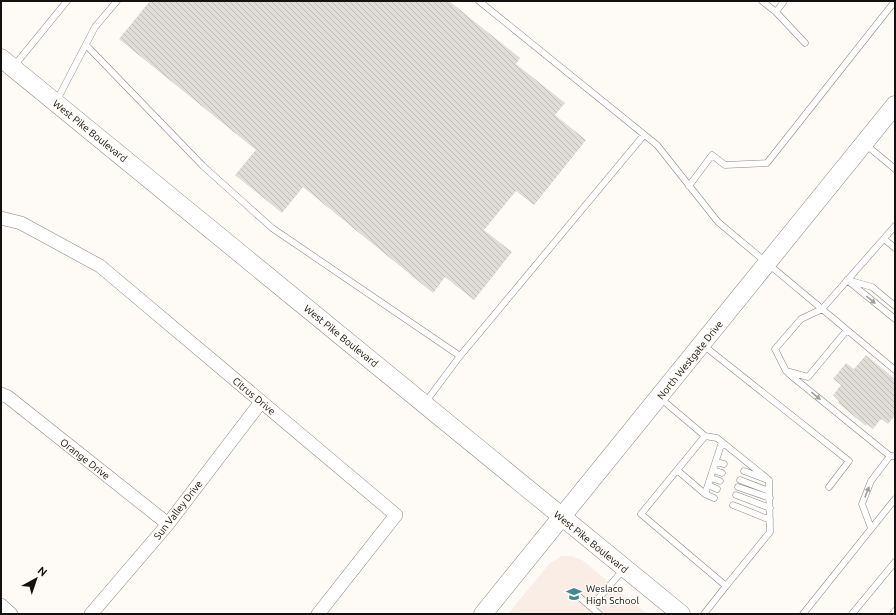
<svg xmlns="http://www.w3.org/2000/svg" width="896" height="615" viewBox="0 0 896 615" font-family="Ubuntu,sans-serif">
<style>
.built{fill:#f9ede5}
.building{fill:url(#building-back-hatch)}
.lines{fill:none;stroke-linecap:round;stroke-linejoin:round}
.lane-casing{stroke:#8a8583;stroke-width:7}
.street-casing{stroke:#8a8583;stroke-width:14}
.secondary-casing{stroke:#8a8583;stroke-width:19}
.lane{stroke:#fff;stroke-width:6}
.street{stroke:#fff;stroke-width:13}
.secondary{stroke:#fff;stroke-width:18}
.oneway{fill:#a1a09f}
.labels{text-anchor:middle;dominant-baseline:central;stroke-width:3;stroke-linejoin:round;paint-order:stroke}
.street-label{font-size:10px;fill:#131110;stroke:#fefaf6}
.poi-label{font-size:10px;fill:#131110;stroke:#fefaf6;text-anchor:start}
</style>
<defs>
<pattern id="building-back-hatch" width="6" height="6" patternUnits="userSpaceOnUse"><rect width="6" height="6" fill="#e0dcd8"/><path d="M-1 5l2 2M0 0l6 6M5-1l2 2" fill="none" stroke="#bfbcb8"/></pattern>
</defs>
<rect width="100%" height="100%" fill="#fefaf6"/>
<path class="built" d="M562,556H571L582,560L647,614H508L550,563Z"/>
<path class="building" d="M150,1H449L520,58L516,64L565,103L555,115L586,140L534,205L516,191L484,230L512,252L474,300L445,277L433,293L303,187L282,213L235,175L256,150L119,39Z
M866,355L895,379V415L888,424L881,419L873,429L867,424L866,426L838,403L839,401L833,395L841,385L833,379L846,363L854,369Z"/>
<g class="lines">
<g class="lane-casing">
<path id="lane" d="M479,1L657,145L718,222L822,309L895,226
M762,1L776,12
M784,1L776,12L805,43
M86,45L203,166L272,228L460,356L644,135
M14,66L67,1
M56,102L95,27L117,1
M865,144L895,169
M689,186L712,155L725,165L767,163L895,1
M884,239L895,248
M847,280L895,319
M851,281L872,287L895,306
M847,330L808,377L786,371L775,349L801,319L822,309L895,370
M703,345L849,461L829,487
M789,374L890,456H895
M660,398L705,436L641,514L726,586L770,532L769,480L717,438L705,436
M425,403L460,356
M716,462L724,464
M677,470L705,494L722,442
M713,470L722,473
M744,471L765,479
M711,478L720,481
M740,480L769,491
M708,485L717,489
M738,487L770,498
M705,494L714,498
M736,495L770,508
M733,505L770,520
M871,528L862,504L871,481L890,456
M577,595L599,614
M591,607L624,569
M704,614L726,586
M803,614L895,499
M852,614L895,562
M893,614L895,611"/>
</g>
<g class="street-casing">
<path id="street" d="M1,218L21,223L100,266L396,515L318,614
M1,394L8,397L168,524
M1,605L11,614
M91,614L168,524L261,402"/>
</g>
<g class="secondary-casing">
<path id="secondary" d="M1,58L681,614
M483,614L895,105"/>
</g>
<use href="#lane" class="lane"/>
<use href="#street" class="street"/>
<use href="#secondary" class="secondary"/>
</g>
<defs><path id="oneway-solid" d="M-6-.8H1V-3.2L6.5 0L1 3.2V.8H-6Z"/></defs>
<g class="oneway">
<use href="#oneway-solid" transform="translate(871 300) rotate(39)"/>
<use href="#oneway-solid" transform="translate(816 396) rotate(39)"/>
<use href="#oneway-solid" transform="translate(867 492) rotate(-69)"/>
</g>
<defs>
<g id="school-bare" transform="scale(1.2)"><path d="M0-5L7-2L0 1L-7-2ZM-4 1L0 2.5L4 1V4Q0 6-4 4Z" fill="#438993" stroke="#fefaf6" stroke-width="2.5" paint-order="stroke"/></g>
</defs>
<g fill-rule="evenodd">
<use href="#school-bare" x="574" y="594"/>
</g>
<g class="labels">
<g class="street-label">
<text transform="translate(90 131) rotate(39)">West Pike Boulevard</text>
<text transform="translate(341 336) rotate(39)">West Pike Boulevard</text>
<text transform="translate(690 360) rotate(-51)">North Westgate Drive</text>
<text transform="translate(254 396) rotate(40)">Citrus Drive</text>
<text transform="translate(85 459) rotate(38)">Orange Drive</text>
<text transform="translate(178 510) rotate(-52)">Sun Valley Drive</text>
<text transform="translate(591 542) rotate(39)">West Pike Boulevard</text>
</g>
<g class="poi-label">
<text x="586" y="588">Weslaco<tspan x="586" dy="12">High School</tspan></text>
</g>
</g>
<rect width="896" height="615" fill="none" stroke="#131110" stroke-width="4"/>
<g transform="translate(36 579) rotate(40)" stroke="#fefaf6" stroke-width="3" paint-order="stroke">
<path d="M0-3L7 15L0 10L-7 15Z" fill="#131110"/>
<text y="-6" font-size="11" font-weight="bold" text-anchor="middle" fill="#131110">N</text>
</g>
</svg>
